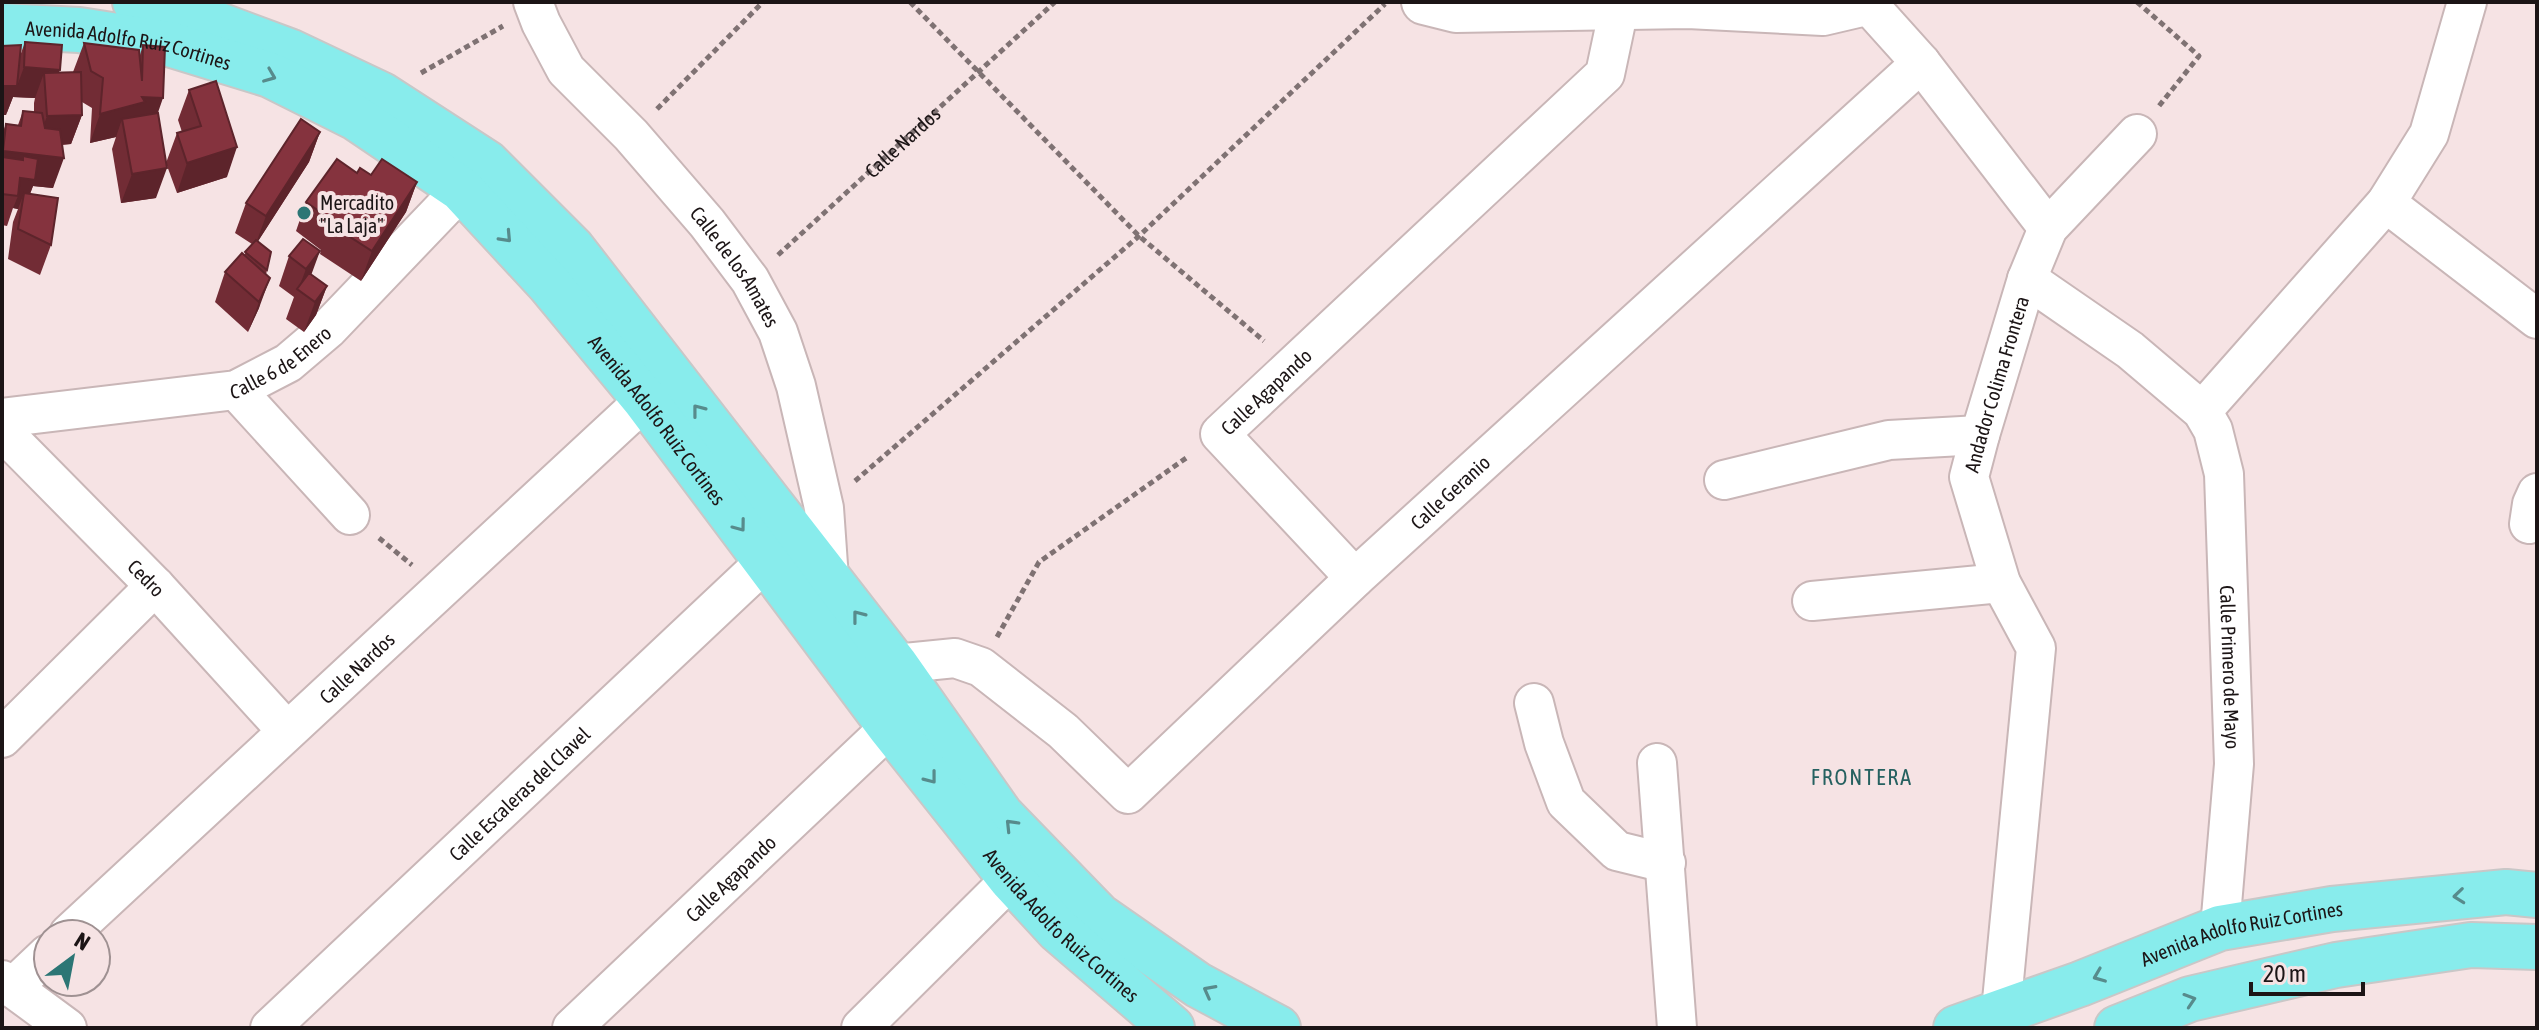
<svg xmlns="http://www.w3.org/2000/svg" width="2539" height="1030" viewBox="0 0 2539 1030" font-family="'Asap Condensed',sans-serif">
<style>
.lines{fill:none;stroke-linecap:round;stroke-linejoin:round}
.street-casing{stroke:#c9b6b7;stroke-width:42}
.secondary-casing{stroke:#c9b6b7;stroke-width:48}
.primary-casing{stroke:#c9c7c7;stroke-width:48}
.path{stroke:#7f7273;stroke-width:5;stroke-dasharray:6 4;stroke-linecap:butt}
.street{stroke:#fff;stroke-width:38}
.secondary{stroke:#fff;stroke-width:44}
.primary{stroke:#88ecec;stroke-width:44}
.wall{fill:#722c35}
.shaded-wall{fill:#5d242b}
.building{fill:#85333e;stroke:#5d242b;stroke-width:2}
.oneway{stroke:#578b8c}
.poi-dot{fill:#2c7675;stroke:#f6e3e4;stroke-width:3}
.labels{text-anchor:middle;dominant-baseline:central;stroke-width:8;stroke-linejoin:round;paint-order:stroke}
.street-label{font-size:20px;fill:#1c1516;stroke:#f6e3e4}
.poi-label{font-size:20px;fill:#1c1516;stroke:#f6e3e4;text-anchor:start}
.neighbourhood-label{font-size:22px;letter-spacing:2px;fill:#266160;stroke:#f6e3e4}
</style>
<rect width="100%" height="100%" fill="#f6e3e4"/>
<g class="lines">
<g class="street-casing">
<g id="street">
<path id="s2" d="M533,2L541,23L566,70L631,135L707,223L750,280L778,332L796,386L824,508L829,579"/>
<path d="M1868,4L1921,63L2048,228"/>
<path d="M2386,203L2537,319"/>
<path id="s3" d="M2027,279L2130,350L2202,411L2213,430L2224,474L2234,764L2220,928"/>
<path d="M236,390L350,515"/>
<path d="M2202,411L2386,203L2429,134L2467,2"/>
<path id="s4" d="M2,418L236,390L288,363L328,329L482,168"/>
<path id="s5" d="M2,431L155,586L287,731"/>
<path d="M1724,480L1889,440L1980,435"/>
<path d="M2529,524L2532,504L2537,493"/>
<path id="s6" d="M1355,578L1220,434L1605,74L1619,8"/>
<path d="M1812,601L2001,583"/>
<path id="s7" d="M876,679L895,664L955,658L981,667L1063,731L1128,794L1355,578L1921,63"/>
<path d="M1534,703L1544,743L1566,802L1617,851L1666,863"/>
<path d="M2,738L155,586"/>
<path d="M1657,763L1677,1028"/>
<path id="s8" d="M69,934L645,400"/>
<path d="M2,980L67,1028"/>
<path d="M12,988L48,954"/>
<path id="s9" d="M2001,1011L2036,648L2001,583L1969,477L1980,435L2027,279L2048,228L2137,134"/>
<path id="s10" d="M270,1028L767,560"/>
<path id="s11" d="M572,1028L890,727"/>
<path d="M861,1028L1011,879"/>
</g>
</g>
<g class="secondary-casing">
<path id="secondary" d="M1424,2L1456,10L1688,6L1823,13L1870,2"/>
</g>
<g class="primary-casing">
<g id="primary">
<path d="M135,2L184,12L289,51L382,95L487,163L572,248L895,664L1001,815L1099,916L1198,985L1278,1028"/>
<path id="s12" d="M2,26L79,30L169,44L270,75L356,118L461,189L549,284L645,400L890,727L1011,879L1058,930L1172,1028"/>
<path id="s13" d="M1956,1028L2080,984L2220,928L2332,909L2506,892L2537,895"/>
<path d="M2117,1028L2190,999L2336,965L2471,945L2537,947"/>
</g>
</g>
<g class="path">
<path d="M910,2L1139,236L1264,341"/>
<path d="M2137,2L2199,56L2159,106"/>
<path d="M421,73L503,26"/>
<path d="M657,109L763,2"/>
<path id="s1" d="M778,255L1055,2"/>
<path d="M855,481L1139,236L1385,4"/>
<path d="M379,538L412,565"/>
<path d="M997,637L1039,562L1189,456"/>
</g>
<use href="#street" class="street"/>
<use href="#secondary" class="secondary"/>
<use href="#primary" class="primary"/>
</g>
<path class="wall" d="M25,42L59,73L73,72L84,43L140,55L143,45L158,113L156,198L121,203L112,149L116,137L90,143L92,108L82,102V115L71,144L62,145L53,188L33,186L30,194L51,245L40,275L8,259L13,222L18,209L13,208L7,226L2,225V134L6,124L18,125L23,111L34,112V103L35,98L13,97L6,115L19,59Z
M189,90L227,177L177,193L166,163L177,133L182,132L178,120Z
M320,132L309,162L258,241L267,270L259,308L248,332L215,302L225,272L244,255L252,244L235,233L246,203Z
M357,173L417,182L406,212L361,281L320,254L321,250L296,231L306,202Z
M303,239L311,275L327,286L316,315L304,332L286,319L294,297L279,286L289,256Z"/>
<path class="shaded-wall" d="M24,67L60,70L49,99L44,73L35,98L13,97L6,115H2V86H17Z
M142,97L163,98L153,127L122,119L116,137L90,143L100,114Z
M82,115L71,144L36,146L47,116Z
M320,132L309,162L255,246L266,216Z
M237,147L227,177L177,193L187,163Z
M3,151L64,158L53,188L33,186L24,209V193L18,209L13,208L18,196L2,153Z
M167,168L156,198L121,203L132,174Z
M417,182L406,212L361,281L372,251Z
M320,251L309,281L298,290L306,269Z
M270,278L259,308L248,332L259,302Z
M327,286L316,315L304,332L315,302Z"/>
<path class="building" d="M25,42L62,45L60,70L24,67Z
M84,43L139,50L142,81L143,45L165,47L163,98L142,97L145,102L100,114L103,78L91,71Z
M21,45L17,86H2V46Z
M81,72L82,115L47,116L44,73Z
M216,81L237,147L187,163L177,133L201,126L189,90Z
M23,111L42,113L45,128L60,130L64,158L3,151L6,124L21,126Z
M158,113L167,168L132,174L122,119Z
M301,119L320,132L266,216L246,203Z
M2,153L3,157L23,160V156L38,159L35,180L20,178L18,196L2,194Z
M337,159L357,173L360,168L371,175L382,159L417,182L372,251L330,224L333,221L306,202Z
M24,193L58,198L51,245L18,229Z
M303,239L320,251L306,269L289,256Z
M256,240L271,252L267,270L245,252Z
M242,253L270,278L259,302L225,272Z
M309,273L327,286L315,302L297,289Z"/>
<defs><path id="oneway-chevron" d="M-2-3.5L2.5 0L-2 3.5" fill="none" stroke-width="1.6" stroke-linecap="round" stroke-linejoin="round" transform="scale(2)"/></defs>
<g class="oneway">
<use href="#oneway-chevron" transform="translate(270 76) rotate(22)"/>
<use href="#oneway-chevron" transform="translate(506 237) rotate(47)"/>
<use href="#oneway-chevron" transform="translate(698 410) rotate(-128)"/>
<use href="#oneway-chevron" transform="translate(740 526) rotate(53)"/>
<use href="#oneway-chevron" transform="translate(858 616) rotate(-128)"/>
<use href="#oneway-chevron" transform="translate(931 778) rotate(52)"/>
<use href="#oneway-chevron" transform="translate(1011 825) rotate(-134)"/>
<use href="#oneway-chevron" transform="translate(2459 896) rotate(174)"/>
<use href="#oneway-chevron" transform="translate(2099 976) rotate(158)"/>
<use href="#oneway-chevron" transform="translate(1209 991) rotate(-152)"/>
<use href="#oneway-chevron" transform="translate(2190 1000) rotate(-18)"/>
</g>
<circle class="poi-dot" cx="304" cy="213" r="8"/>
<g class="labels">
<g class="street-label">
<text stroke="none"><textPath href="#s12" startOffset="128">Avenida Adolfo Ruiz Cortines</textPath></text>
<text stroke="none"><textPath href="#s1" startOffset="168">Calle Nardos</textPath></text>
<text stroke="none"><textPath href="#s2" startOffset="336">Calle de los Amates</textPath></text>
<text stroke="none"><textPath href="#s4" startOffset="288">Calle 6 de Enero</textPath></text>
<text stroke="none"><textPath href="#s9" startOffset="646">Andador Colima Frontera</textPath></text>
<text stroke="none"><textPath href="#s6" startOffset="260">Calle Agapando</textPath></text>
<text stroke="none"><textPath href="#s12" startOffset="800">Avenida Adolfo Ruiz Cortines</textPath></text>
<text stroke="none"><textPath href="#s7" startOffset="748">Calle Geranio</textPath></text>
<text stroke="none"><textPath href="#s5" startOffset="206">Cedro</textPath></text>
<text stroke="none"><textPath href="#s8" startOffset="392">Calle Nardos</textPath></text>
<text stroke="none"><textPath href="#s3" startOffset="480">Calle Primero de Mayo</textPath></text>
<text stroke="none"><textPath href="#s10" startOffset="342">Calle Escaleras del Clavel</textPath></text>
<text stroke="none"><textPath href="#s11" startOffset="218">Calle Agapando</textPath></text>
<text stroke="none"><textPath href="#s12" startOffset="1448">Avenida Adolfo Ruiz Cortines</textPath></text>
<text stroke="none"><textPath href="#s13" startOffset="302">Avenida Adolfo Ruiz Cortines</textPath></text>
</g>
<g class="poi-label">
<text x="320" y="202">Mercadito<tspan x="320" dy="23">"La Laja"</tspan></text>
</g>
<g class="neighbourhood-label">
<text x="1862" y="777">FRONTERA</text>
</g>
</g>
<rect width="2539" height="1030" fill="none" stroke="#1c1516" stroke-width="8"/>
<g transform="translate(72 958) rotate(32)"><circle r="38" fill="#f6e3e4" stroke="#9f9192" stroke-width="2"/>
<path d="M0-6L14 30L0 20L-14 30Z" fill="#2c7675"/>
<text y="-12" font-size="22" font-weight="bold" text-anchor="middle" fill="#1c1516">N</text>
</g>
<path d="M2251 982v12h112v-12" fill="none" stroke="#1c1516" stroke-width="4"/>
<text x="2263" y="982" font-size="24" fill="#1c1516" stroke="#f6e3e4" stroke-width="6" paint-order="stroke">20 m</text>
</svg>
